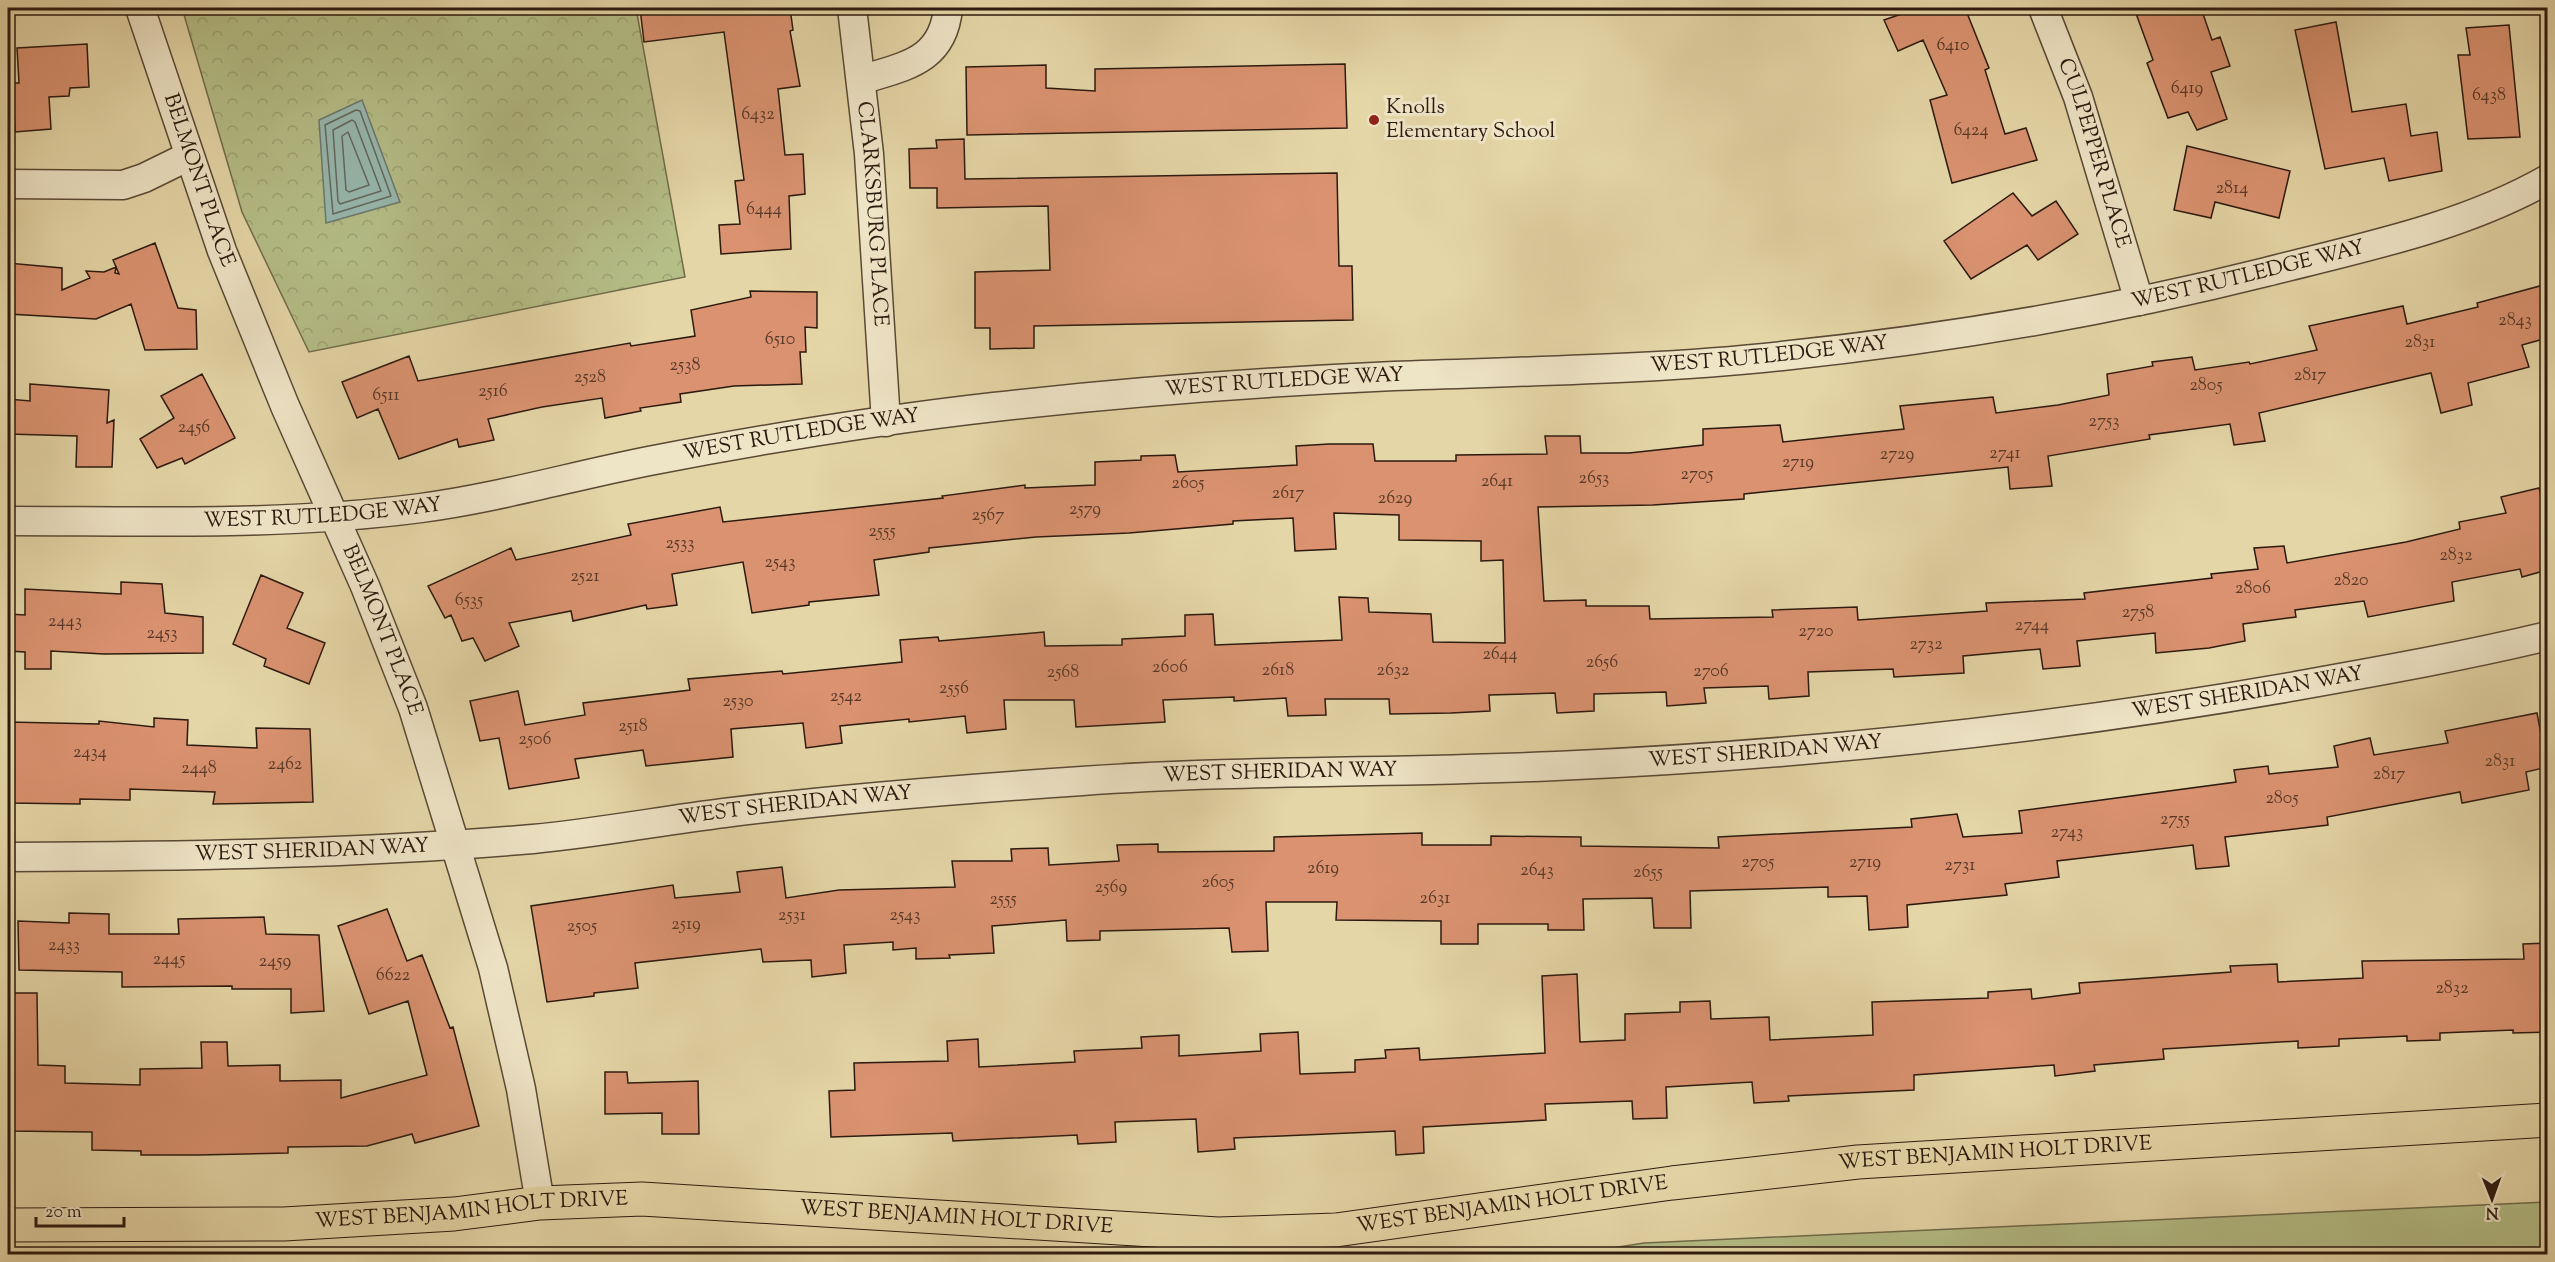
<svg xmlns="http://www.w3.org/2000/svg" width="2555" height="1262" viewBox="0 0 2555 1262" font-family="'Sorts Mill Goudy',serif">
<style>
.green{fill:#b5be87;stroke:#706c4b;stroke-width:1.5}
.forest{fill:url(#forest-crowns);stroke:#706c4b;stroke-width:1.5}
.water{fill:#97b8af;stroke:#6c796f;stroke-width:1.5}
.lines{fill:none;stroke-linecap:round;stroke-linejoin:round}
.shore{stroke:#62695f;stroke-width:1.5}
.building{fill:#da9270;stroke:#2c1a0f;stroke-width:1.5}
.minor-casing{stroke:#5a4935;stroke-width:31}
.major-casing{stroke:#2c1a0f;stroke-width:35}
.minor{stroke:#eee4c6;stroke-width:28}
.major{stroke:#e5d6a7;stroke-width:33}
.poi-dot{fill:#8f2418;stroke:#eee4c6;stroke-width:2}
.labels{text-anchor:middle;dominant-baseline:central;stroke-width:6;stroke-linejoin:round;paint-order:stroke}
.number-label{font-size:18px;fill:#583827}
.poi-label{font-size:21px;fill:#2c1a0f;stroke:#eee4c6;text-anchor:start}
.street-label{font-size:21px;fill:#2c1a0f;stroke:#eee4c6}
</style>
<defs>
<pattern id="forest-crowns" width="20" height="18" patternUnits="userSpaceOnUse" patternTransform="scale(1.5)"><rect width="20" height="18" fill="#b5be87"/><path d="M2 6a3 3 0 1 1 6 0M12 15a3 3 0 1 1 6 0" fill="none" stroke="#9ca373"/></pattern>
</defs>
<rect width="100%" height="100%" fill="#e5d6a7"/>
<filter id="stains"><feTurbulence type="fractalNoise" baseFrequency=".00333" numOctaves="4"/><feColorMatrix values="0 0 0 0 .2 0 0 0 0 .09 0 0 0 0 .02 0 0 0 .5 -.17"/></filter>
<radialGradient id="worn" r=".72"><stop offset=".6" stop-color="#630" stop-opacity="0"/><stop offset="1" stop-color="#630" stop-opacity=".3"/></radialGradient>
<path class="green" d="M2547,1202V1254H1574L1644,1243Z"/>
<path class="forest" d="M182,8H636L685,277L309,352L242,212Z"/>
<path class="water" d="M362,100L400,202L326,223L319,120Z"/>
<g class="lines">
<path class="shore" d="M356,110L360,111L391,196L333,214L325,125Z
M352,120L355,122L381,191L340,204L338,201L333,130Z
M348,132L369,185L349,192L346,190L342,136Z"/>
</g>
<path class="building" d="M640,8H790L793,30L790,31L800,86L778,89L785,155L803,154L805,194L789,196L791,249L721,254L719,225L740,224L735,181L744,180L724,32L644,42Z
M1919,8H1965L1989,68L1985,70L2005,134L2026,128L2037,160L1952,183L1930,100L1947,95L1923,40L1898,51L1884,20Z
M2134,8H2201L2212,40L2220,37L2230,66L2211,72L2227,119L2197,130L2188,112L2168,118L2147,63L2153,60Z
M2336,22L2352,112L2406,104L2411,136L2437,132L2442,171L2389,181L2384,158L2325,169L2295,30Z
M2509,25L2520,137L2468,139L2458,55H2470L2466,28Z
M87,44L89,87L70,88L69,96L49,97L51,129L15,132L13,83H19L17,48Z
M1345,64L1347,128L967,135L966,67L1046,65V88L1095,91V69Z
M964,139L965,179L1337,173L1339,266H1352L1353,320L1034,326V348L990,349V328H975V272L1050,270L1048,206L937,208V188H910L909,149L937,148L936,140Z
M2187,146L2290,171L2279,218L2215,202L2211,218L2174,210Z
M2013,193L2032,216L2056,201L2078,234L2038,260L2027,245L1971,279L1944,241Z
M155,243L178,308L196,310L197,349L145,350L131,304L96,319L8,314V263L62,268V290L90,278L86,271L104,272L116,267L115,273L119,274L113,260Z
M2547,284V338L2522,345L2529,367L2468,383L2472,405L2441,413L2431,373L2259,413L2265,441L2234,445L2230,424L2149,435L2150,439L2048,456L2052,486L2010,489L2008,467L1744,494V499L1653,505L1538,507L1544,601L1586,600V606H1649L1650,619L1773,617L1772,610L1857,607L1858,620L1987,611L1986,603L2085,599L2084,593L2212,578L2211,574L2258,569L2254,548L2284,546L2287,563L2406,542L2460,529L2459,522L2506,513L2501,497L2539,488L2547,517V570L2522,577L2520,569L2452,582L2454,601L2368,617L2364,601L2295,610L2296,617L2243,624L2245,641L2209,648L2156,653L2155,633L2077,641L2080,666L2043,669L2040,649L1963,656L1964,673L1894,677L1893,669L1808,672L1809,696L1769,699L1768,686L1704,688L1706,703L1667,706L1666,692L1594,694V711L1557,713L1555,693L1489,695L1490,711L1451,713L1390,714L1389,699H1325L1326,715L1288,716L1286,698L1234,701V697L1163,700L1165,722L1076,727L1074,700H1004L1006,729L967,733L965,716L909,722V719L840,726L842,743L806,748L803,723L731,729L733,757L646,766L643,750L575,759L579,778L509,789L499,738L480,741L470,701L518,691L525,725L585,715L583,703L690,690L688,679L782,671L783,674L902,662L900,640L938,637L939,641L1044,632L1045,646L1122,645V639L1185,636V615L1213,614L1215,645L1342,640L1339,597L1368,598L1369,612L1431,614L1433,642L1505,643L1503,560L1481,561V541L1399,540V515L1334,513L1336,549L1295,551L1293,518L1233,521V524L1129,533L1036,537L929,548V552L874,560L879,595L809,602V605L752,613L743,562L672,574L677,605L647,609L646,605L573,621L571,611L509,623L519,646L485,661L473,638L462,641L451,615L445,618L428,586L511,548L516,560L631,535L628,524L720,507L723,522L943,498L942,496L1025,485V488L1095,485V462L1141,460V456L1175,455L1178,472L1297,465L1296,446L1329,444H1373L1375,461H1456V455L1547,454L1545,436H1580L1581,453H1629L1703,445V429L1780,425L1783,442L1904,429L1900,406L1993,397L1996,413L2058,405L2109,395L2107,374L2153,366L2152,362L2192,357L2195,370L2249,362L2250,364L2317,350L2309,326L2403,306L2407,324L2478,307L2477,303Z
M750,291L817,292V328L805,327L806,352H800L802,384L734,386L680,394L681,402L640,408L641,411L605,418L602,398L542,407L488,419L494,440L459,447L457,439L399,459L378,409L357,418L342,382L409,356L418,381L630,343L631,346L695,336L691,310L751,297Z
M202,374L235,438L185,464L182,458L157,468L140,439L174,418L161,396Z
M30,384L109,390L107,423L114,420L112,467H76L77,436L8,434V399L30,401Z
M261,575L303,593L287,628L325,643L309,684L264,666L266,659L233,644Z
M121,582L162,584L165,613L203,617V653L104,654L51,651V669H25V652L8,651V614L25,615V589L121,594Z
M2537,713L2547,767L2526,772L2529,790L2462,803L2460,792L2327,817L2328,825L2225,837L2229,866L2196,869L2193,845L2057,861L2059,877L2005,884L2007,895L1907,905L1908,927L1869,930L1867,896L1828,897V887L1690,891L1691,928H1654L1652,898L1583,899L1584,930H1548V924H1478V944H1441V921L1336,920L1337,902H1266L1268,951L1232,952L1229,928L1100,931V940L1067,941L1066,920L992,926L994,953L949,955L950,958L916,959V948L893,950V942L844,945L846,973L812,977L811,960L763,962L761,949L635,963L638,988L594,993V996L547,1002L531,906L673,885L675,898L740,892L737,872L782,867L786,898L839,890L955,887L952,861H1012L1011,849L1048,848L1049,865L1119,861L1117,845L1158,844V852L1274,851V837L1422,833V845H1491V836L1581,837V846L1719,848L1718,837L1912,827L1911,819L1957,814L1963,837L2022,833L2019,811L2236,782L2234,770L2268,766L2269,774L2338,767L2334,746L2370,738L2374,755L2448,743L2445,731Z
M154,718L188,720L187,745L257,748L256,728L310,729L313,802L213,804L215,792L130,789V800L80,799V804L8,803V722L99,724V721L154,727Z
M387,909L407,961L422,955L450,1028L453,1027L479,1126L415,1143L412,1134L367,1146L288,1147V1153L198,1155H141V1151L92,1150V1132L8,1131V993H37L38,1065L65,1066V1083L140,1085V1069L202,1068L201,1042H227L228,1066L280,1065V1081L341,1080V1098L427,1075L408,1001L369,1014L338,926Z
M69,913L109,914V934H179L178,919L264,917L266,934L319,935L324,1011L291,1013V989H232V986L122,987V972L19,970L18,921L69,923Z
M2547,943V1032L2513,1033V1030L2440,1033V1040L2407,1041V1036L2339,1039V1046L2298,1048V1041L2163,1049L2164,1059L2094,1065L2095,1071L2055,1076L2054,1065L1914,1075V1090L1788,1096L1789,1101L1754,1103L1752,1082L1666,1087L1667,1118L1633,1119L1632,1101L1545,1104L1546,1120L1423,1127L1424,1153L1396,1155L1395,1131L1234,1138L1235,1149L1198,1152L1196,1119L1115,1122L1116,1142L1078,1144L1077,1135L953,1141L952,1133L831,1137L829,1091L855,1090L854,1063L948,1061L947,1041L978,1039L979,1067L1075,1062L1074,1051L1142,1048L1141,1037L1179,1035V1056L1261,1051L1260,1034L1298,1032L1300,1074L1355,1072V1060L1386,1058L1385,1050L1419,1048L1420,1060L1545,1053L1542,976L1577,974L1580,1042L1625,1040V1014L1680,1012V1002L1710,1001L1711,1019L1769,1017L1770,1040L1873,1035L1872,1002L1988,998V992L2031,989L2032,999L2080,993L2079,983L2231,972L2230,966L2277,964L2278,982L2363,978L2362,961L2524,959L2523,944Z
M605,1072H627L628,1083L698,1081L699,1134H662V1113L605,1114Z"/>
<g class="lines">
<g class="minor-casing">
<g id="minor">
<path id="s1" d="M140,8L222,251L285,406L365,586L413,708L493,968L521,1089L540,1203"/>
<path id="s2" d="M852,8L869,154L886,422"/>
<path id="s3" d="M2043,8L2078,97L2139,301"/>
<path d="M861,80C904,66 943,62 948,8"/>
<path d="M8,184L123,185L144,178L189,156"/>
<path id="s4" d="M8,521C145,521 284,526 421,508C497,498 573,476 649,461C763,439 879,420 994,407C1127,392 1261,382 1394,376C1523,371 1653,370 1782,356C1944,339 2107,312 2266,272C2360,248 2462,228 2548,179"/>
<path id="s5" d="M8,857C183,856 358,854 533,839C597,833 660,821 724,813C843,798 962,789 1082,781C1240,770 1398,773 1556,766C1805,755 2051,729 2296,686C2380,671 2465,656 2548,636"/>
</g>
</g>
<g class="major-casing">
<g id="major">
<path id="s6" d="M8,1225L284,1224L454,1214L540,1203L642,1199L1218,1234L1336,1230L1672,1183L1858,1162L2548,1120"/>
</g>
</g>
<use href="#minor" class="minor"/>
<use href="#major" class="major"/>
</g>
<circle class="poi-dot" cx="1374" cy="120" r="6"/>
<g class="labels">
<g class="number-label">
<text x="1953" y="46">6410</text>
<text x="2187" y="89">6419</text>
<text x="2489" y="96">6438</text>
<text x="758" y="115">6432</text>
<text x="1971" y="131">6424</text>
<text x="2232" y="189">2814</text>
<text x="764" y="210">6444</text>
<text x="2515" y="321">2843</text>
<text x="780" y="340">6510</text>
<text x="2420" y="343">2831</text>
<text x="685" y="366">2538</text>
<text x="2310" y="376">2817</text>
<text x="590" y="378">2528</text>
<text x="2206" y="386">2805</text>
<text x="493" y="392">2516</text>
<text x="386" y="396">6511</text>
<text x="2104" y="422">2753</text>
<text x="194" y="428">2456</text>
<text x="2005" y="454">2741</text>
<text x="1897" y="455">2729</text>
<text x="1798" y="463">2719</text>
<text x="1697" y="475">2705</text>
<text x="1594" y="479">2653</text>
<text x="1497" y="482">2641</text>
<text x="1188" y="484">2605</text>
<text x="1288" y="494">2617</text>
<text x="1395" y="499">2629</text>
<text x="1085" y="510">2579</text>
<text x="988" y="516">2567</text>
<text x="882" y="532">2555</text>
<text x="680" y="544">2533</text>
<text x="2456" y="556">2832</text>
<text x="780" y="563">2543</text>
<text x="585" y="577">2521</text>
<text x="2351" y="581">2820</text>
<text x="2253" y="589">2806</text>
<text x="469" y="601">6535</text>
<text x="2138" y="613">2758</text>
<text x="65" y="622">2443</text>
<text x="2032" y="626">2744</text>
<text x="1816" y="632">2720</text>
<text x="162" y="634">2453</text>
<text x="1926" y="645">2732</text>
<text x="1500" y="655">2644</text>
<text x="1602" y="663">2656</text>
<text x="1170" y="668">2606</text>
<text x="1278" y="671">2618</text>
<text x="1393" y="671">2632</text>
<text x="1711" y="672">2706</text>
<text x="1063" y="673">2568</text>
<text x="954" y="689">2556</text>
<text x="846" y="697">2542</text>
<text x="738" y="702">2530</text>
<text x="633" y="727">2518</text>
<text x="535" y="740">2506</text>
<text x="90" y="753">2434</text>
<text x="2500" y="762">2831</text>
<text x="285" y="765">2462</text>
<text x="199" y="769">2448</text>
<text x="2389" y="775">2817</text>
<text x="2282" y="799">2805</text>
<text x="2175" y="820">2755</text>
<text x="2067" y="833">2743</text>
<text x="1758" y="863">2705</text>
<text x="1865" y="863">2719</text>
<text x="1960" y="866">2731</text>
<text x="1323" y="869">2619</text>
<text x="1537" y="871">2643</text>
<text x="1648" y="873">2655</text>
<text x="1218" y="883">2605</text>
<text x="1111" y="888">2569</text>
<text x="1435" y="899">2631</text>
<text x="1003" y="900">2555</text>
<text x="792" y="916">2531</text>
<text x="905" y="916">2543</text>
<text x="686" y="925">2519</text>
<text x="582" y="927">2505</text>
<text x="64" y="946">2433</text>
<text x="169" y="960">2445</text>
<text x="275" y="962">2459</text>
<text x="393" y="976">6622</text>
<text x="2452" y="989">2832</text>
</g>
<g class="poi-label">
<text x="1386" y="108">Knolls<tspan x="1386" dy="24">Elementary School</tspan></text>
</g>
<g class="street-label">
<text stroke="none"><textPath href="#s3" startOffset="154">CULPEPPER PLACE</textPath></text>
<text stroke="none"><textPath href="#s1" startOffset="182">BELMONT PLACE</textPath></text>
<text stroke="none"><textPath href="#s2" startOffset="207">CLARKSBURG PLACE</textPath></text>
<text stroke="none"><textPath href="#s4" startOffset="2259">WEST RUTLEDGE WAY</textPath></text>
<text stroke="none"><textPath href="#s4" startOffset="1773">WEST RUTLEDGE WAY</textPath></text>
<text stroke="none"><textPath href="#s4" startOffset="1287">WEST RUTLEDGE WAY</textPath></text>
<text stroke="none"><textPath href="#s4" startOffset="801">WEST RUTLEDGE WAY</textPath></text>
<text stroke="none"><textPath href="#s4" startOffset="315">WEST RUTLEDGE WAY</textPath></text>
<text stroke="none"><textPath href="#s1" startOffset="668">BELMONT PLACE</textPath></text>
<text stroke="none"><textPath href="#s5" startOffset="2248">WEST SHERIDAN WAY</textPath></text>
<text stroke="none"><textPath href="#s5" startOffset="1762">WEST SHERIDAN WAY</textPath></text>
<text stroke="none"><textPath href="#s5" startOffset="1276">WEST SHERIDAN WAY</textPath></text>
<text stroke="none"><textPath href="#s5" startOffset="790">WEST SHERIDAN WAY</textPath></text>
<text stroke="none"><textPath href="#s5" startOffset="304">WEST SHERIDAN WAY</textPath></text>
<text stroke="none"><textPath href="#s6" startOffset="1994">WEST BENJAMIN HOLT DRIVE</textPath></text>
<text stroke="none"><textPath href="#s6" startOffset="1508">WEST BENJAMIN HOLT DRIVE</textPath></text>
<text stroke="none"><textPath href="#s6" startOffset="464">WEST BENJAMIN HOLT DRIVE</textPath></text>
<text stroke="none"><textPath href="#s6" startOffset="950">WEST BENJAMIN HOLT DRIVE</textPath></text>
</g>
</g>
<rect width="2555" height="1262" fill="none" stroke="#e5d6a7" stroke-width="30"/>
<rect x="9" y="9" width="2537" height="1244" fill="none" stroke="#2c1a0f" stroke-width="3"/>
<rect x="15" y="15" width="2525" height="1232" fill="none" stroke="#2c1a0f" stroke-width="1.5"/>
<g transform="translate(2492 1199) rotate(179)" stroke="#eee4c6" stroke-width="4.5" paint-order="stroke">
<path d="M0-4.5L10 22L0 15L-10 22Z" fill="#2c1a0f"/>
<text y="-9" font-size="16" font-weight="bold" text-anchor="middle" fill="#2c1a0f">N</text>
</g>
<path d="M36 1217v9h88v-9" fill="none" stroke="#2c1a0f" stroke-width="3"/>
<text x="45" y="1217" font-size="18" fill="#2c1a0f" stroke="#eee4c6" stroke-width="4.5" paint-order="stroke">20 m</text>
<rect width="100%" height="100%" filter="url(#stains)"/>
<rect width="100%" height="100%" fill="url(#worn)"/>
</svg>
